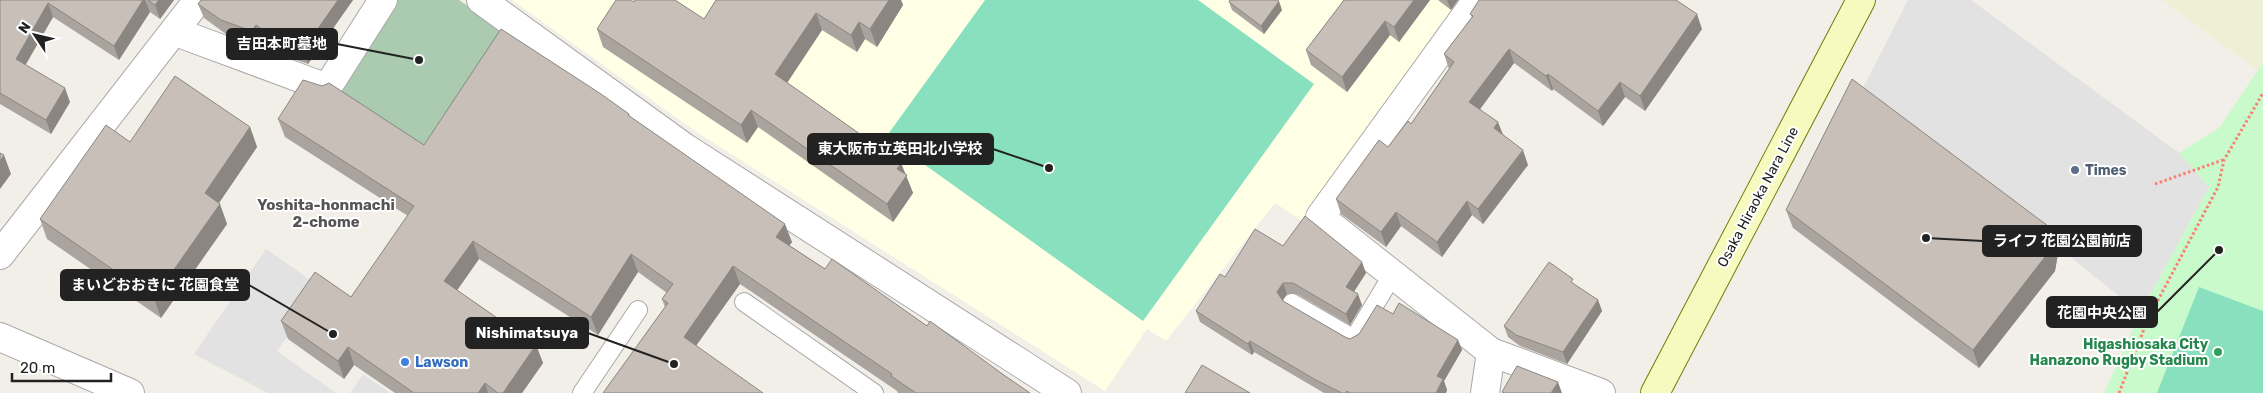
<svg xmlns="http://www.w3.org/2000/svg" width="2263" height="393" viewBox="0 0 2263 393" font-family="Rubik,'Noto Sans JP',sans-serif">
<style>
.education{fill:#ffffe5}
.farmland{fill:#eef0d5}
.cemetery{fill:#aacbaf}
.park{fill:#c8facc}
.pitch{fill:#88e0be}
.parking{fill:#e2e2e2}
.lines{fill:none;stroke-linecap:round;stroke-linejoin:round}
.service-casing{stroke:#a9a9a9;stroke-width:20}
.minor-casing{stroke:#a9a9a9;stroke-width:30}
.tertiary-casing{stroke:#a9a9a9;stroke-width:30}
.secondary-casing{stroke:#707d05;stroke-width:30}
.path{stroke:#fa8072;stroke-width:3;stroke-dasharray:2.5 2.5;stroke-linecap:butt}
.service{stroke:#fff;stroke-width:18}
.minor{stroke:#fff;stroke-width:28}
.tertiary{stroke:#fff;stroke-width:28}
.secondary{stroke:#f7fabf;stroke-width:28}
.wall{fill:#aba49e}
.shaded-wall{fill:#8b8681}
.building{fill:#c7bfb8;stroke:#8b8681}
.service-dot{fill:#5c6f8a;stroke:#fff;stroke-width:2}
.leisure-dot{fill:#2e9e5b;stroke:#fff;stroke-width:2}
.shop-dot{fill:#3f7fe0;stroke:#fff;stroke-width:2}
.labels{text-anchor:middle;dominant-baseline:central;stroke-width:4;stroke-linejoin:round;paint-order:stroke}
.service-label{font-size:14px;font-weight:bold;fill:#4e5e75;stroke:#fff;text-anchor:start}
.street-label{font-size:14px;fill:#222;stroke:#fff}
.leisure-label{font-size:14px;font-weight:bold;fill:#27864d;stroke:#fff;text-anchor:end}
.shop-label{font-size:14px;font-weight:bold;fill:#366cbe;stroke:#fff;text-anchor:start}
.neighbourhood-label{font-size:15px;font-weight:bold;fill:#555;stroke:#fff}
.leader{fill:none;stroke:#222;stroke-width:2}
.callout-dot{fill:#222;stroke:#fff;stroke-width:2}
.callout{fill:#222;stroke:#222;stroke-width:2}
.callout-label{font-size:15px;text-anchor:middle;font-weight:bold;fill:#fff}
</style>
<rect width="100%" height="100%" fill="#f2efe9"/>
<path class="education" d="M512,0H1448L1459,8L1305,223L1275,203L1166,341L1147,329L1105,391L698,133Z"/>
<path class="farmland" d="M2162,0H2263V63L2258,70Z"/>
<path class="cemetery" d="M390,0H459L506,32L429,150L333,88Z"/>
<path class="park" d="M2263,63V393H2104L2140,313L2209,187L2179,153L2219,128Z"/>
<path class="pitch" d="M985,0H1198L1314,84L1143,321L886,137Z
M2199,287L2263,311V393H2157Z"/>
<path class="parking" d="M1908,0H1971L2179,153L2209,187L2140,313L2059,248L1858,98Z
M266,249L322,288L277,351L336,393H268L194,354Z
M363,374L390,393H350Z"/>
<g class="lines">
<g class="service-casing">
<path id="service" d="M744,302L874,393
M1292,303L1354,339L1393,274
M582,393L638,310"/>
</g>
<g class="minor-casing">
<path id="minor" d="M481,0L684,147L1067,393
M1477,0L1320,217L1491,352L1485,393
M176,32L327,88L383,0
M0,255L198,0
M1491,352L1601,393"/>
</g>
<g class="tertiary-casing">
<path id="tertiary" d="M0,337L130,393"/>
</g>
<g class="secondary-casing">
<path id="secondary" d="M1655,393L1861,0"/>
</g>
<path class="path" d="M2155,184L2223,160
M2119,393L2148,319L2218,187L2224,160L2263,93"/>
<use href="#service" class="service"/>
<use href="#minor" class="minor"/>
<use href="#tertiary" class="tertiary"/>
<use href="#secondary" class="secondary"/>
</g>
<path class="wall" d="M0,0H174L160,19L150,12L119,60L53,17L25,65L70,102L51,134L0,104Z
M201,0H353L308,64L287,57L261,39L257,45L226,34L204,18L198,4Z
M716,0H901L903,5L877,47L865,39L857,52L822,30L787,83L901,163L913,193L893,222L758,127L747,143L603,47L597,29L634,2L704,19Z
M1344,0H1430L1399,42L1390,35L1347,92L1311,65L1306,50Z
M1438,0H1458L1451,10Z
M1229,2L1282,10L1264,34L1232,10Z
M1470,14L1702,29L1645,111L1625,97L1603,126L1553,89L1552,91L1514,63L1480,109L1528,165L1483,224L1472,215L1442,257L1401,226L1386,247L1341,214L1336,199L1411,124L1449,69L1444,54L1472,17Z
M629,114L630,117L792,242L789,245L825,269L927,326L1030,393H898L897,391L740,284L696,346L603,393L665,307L662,299L667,293L638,272L598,335L479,259L457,290L536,345L543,363L522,393H395L354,365L344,379L288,339L281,321L351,297L408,216L285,137L278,119L424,145Z
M250,127L257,147L219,203L227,224L161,318L47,239L40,219Z
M1786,210L2059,248L2055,271L1979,368L1793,228Z
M1283,246L1366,273L1354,291L1362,305L1350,325L1297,294H1287L1282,301L1345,337L1350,339L1393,314L1458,340L1462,350L1444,381L1447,390L1446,393H1324L1254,352L1252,355L1200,322L1196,311L1225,277Z
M1575,285L1598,300L1602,311L1567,364L1520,346L1508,337L1504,326Z"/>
<path class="shaded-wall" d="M143,0H145L150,12L119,60L114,46Z
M159,0H174L160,19L155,5Z
M338,0H353L308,64L303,50Z
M889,0H901L903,5L877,47L870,29Z
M1414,0H1430L1399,42L1394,27Z
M1447,0H1458L1451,10Z
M1279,1L1282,10L1264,34L1261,26Z
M48,3L53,17L21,73L16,59Z
M816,13L822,30L781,92L775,74Z
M1697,14L1702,29L1645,111L1640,96Z
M1385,21L1390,35L1347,92L1342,77Z
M859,22L865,39L857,52L851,35Z
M256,25L261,39L257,45L252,31Z
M1509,49L1514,63L1475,116L1469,102Z
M1548,74L1553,89L1552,91L1546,76Z
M1620,82L1625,97L1603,126L1598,111Z
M65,88L70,102L51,134L46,120Z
M751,110L758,127L747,143L741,125Z
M1498,122L1504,137L1494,128Z
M250,127L257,147L212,213L205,193Z
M1523,150L1528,165L1483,224L1478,209Z
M4,155L11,174L0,189V161Z
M901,163L913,193L893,222L887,204L897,169Z
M1467,201L1472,215L1442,257L1437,242Z
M220,204L227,224L161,318L154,298Z
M1396,212L1401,226L1386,247L1381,232Z
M785,224L792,242L783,255L776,237Z
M2052,229L2059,248L2055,271L1979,368L1973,350Z
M473,241L479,259L451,299L444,281Z
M631,254L638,272L598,335L591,317Z
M1362,262L1366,273L1350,298L1346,287Z
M733,266L740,284L690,354L684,337Z
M1283,283L1287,294L1281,302L1277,292Z
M1358,294L1362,305L1350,325L1346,314Z
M1598,300L1602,311L1567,364L1563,352Z
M1458,340L1462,350L1444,381L1447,390L1446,393H1436L1437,376Z
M1250,341L1254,352L1252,355L1248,344Z
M536,345L543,363L522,393H503Z
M348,347L354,365L344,379L338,361Z
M1558,382L1562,393H1551Z
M485,383L488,393H478Z"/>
<path class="building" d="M0,0H143L114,46L48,3L16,59L65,88L46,120L0,93Z
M148,0H159L155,5Z
M201,0H338L303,50L282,43L256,25L252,31L221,20L198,4Z
M616,0H631L634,2L635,0H675L704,19L716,0H889L870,29L859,22L851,35L816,13L775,74L901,163L897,169L907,175L887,204L751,110L741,125L597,29Z
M1230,0H1277L1279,1L1261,26L1229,2Z
M1344,0H1414L1394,27L1385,21L1342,77L1306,50Z
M1479,0H1676L1697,14L1640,96L1620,82L1598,111L1548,74L1546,76L1509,49L1469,102L1498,122L1494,128L1523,150L1478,209L1467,201L1437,242L1396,212L1381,232L1336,199L1379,140L1388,147L1408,121L1411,124L1454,62L1444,54L1473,16L1470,14Z
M501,29L601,94L629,114L628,115L785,224L776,237L825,269L832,259L927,326L930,321L1001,373L1030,393H916L891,376L892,374L733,266L684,337L763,393H603L668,303L662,299L673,284L631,254L591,317L473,241L444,281L536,345L503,393H498L485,383L478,393H414L348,347L338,361L281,321L315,272L351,297L414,206L278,119L303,80L322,86L329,83L424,145Z
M175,76L250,127L205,193L220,204L154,298L40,219L106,125L130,142Z
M1852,79L2052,229L2048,253L1973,350L1786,210Z
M0,153L4,155L0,161Z
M1305,216L1362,262L1346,287L1358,294L1346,314L1293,283H1283L1277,292L1283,301L1345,337L1350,339L1359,334L1377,305L1393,314L1399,303L1458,340L1437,376L1443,379L1436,393H1350L1347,391L1346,393H1342L1314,379L1250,341L1248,344L1196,311L1220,274L1225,277L1255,229L1283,246Z
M1549,262L1573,279L1571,282L1598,300L1563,352L1516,335L1504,326Z
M1202,365L1250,393H1185Z
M1517,366L1558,382L1551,393H1505L1502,392Z"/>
<circle class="service-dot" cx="2075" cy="170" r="5"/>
<circle class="leisure-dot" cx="2218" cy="352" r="5"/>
<circle class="shop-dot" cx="405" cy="362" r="5"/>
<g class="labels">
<g class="service-label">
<text x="2085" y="170">Times</text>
</g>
<g class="street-label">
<text transform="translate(1758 197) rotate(-62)">Osaka Hiraoka Nara Line</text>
</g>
<g class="leisure-label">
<text x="2208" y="344">Higashiosaka City<tspan x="2208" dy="16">Hanazono Rugby Stadium</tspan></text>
</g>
<g class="shop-label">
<text x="415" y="362">Lawson</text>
</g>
<g class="neighbourhood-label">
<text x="326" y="205">Yoshita-honmachi<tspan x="326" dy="17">2-chome</tspan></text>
</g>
</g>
<path class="leader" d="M419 60L337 44M1049 168L993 149M1926 238L1983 241M333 334L249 285M2219 250L2157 312M674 364L588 333"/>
<g class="callout-dot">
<circle cx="419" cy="60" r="5"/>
<circle cx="1049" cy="168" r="5"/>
<circle cx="1926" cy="238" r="5"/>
<circle cx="333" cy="334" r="5"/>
<circle cx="2219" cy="250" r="5"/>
<circle cx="674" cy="364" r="5"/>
</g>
<g class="callout">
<rect x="227" y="29" width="110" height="30" rx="5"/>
<rect x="808" y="134" width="185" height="30" rx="5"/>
<rect x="1983" y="226" width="158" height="30" rx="5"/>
<rect x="61" y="270" width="188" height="30" rx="5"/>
<rect x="2047" y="297" width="110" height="30" rx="5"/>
<rect x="466" y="318" width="122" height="30" rx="5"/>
</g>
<g class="callout-label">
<text x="282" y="49">吉田本町墓地</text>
<text x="900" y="154">東大阪市立英田北小学校</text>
<text x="2062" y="246">ライフ 花園公園前店</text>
<text x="155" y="290">まいどおおきに 花園食堂</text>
<text x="2102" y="318">花園中央公園</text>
<text x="527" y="338">Nishimatsuya</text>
</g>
<g transform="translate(35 35) rotate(305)" stroke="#ffffff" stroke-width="4" paint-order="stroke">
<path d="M0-4L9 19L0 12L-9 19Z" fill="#222222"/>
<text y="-8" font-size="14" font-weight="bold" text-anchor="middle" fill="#222222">N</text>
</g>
<path d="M12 373v8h99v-8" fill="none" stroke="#222222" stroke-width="2.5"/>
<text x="20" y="373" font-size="15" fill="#222222" stroke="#ffffff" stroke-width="4" paint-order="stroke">20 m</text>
</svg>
